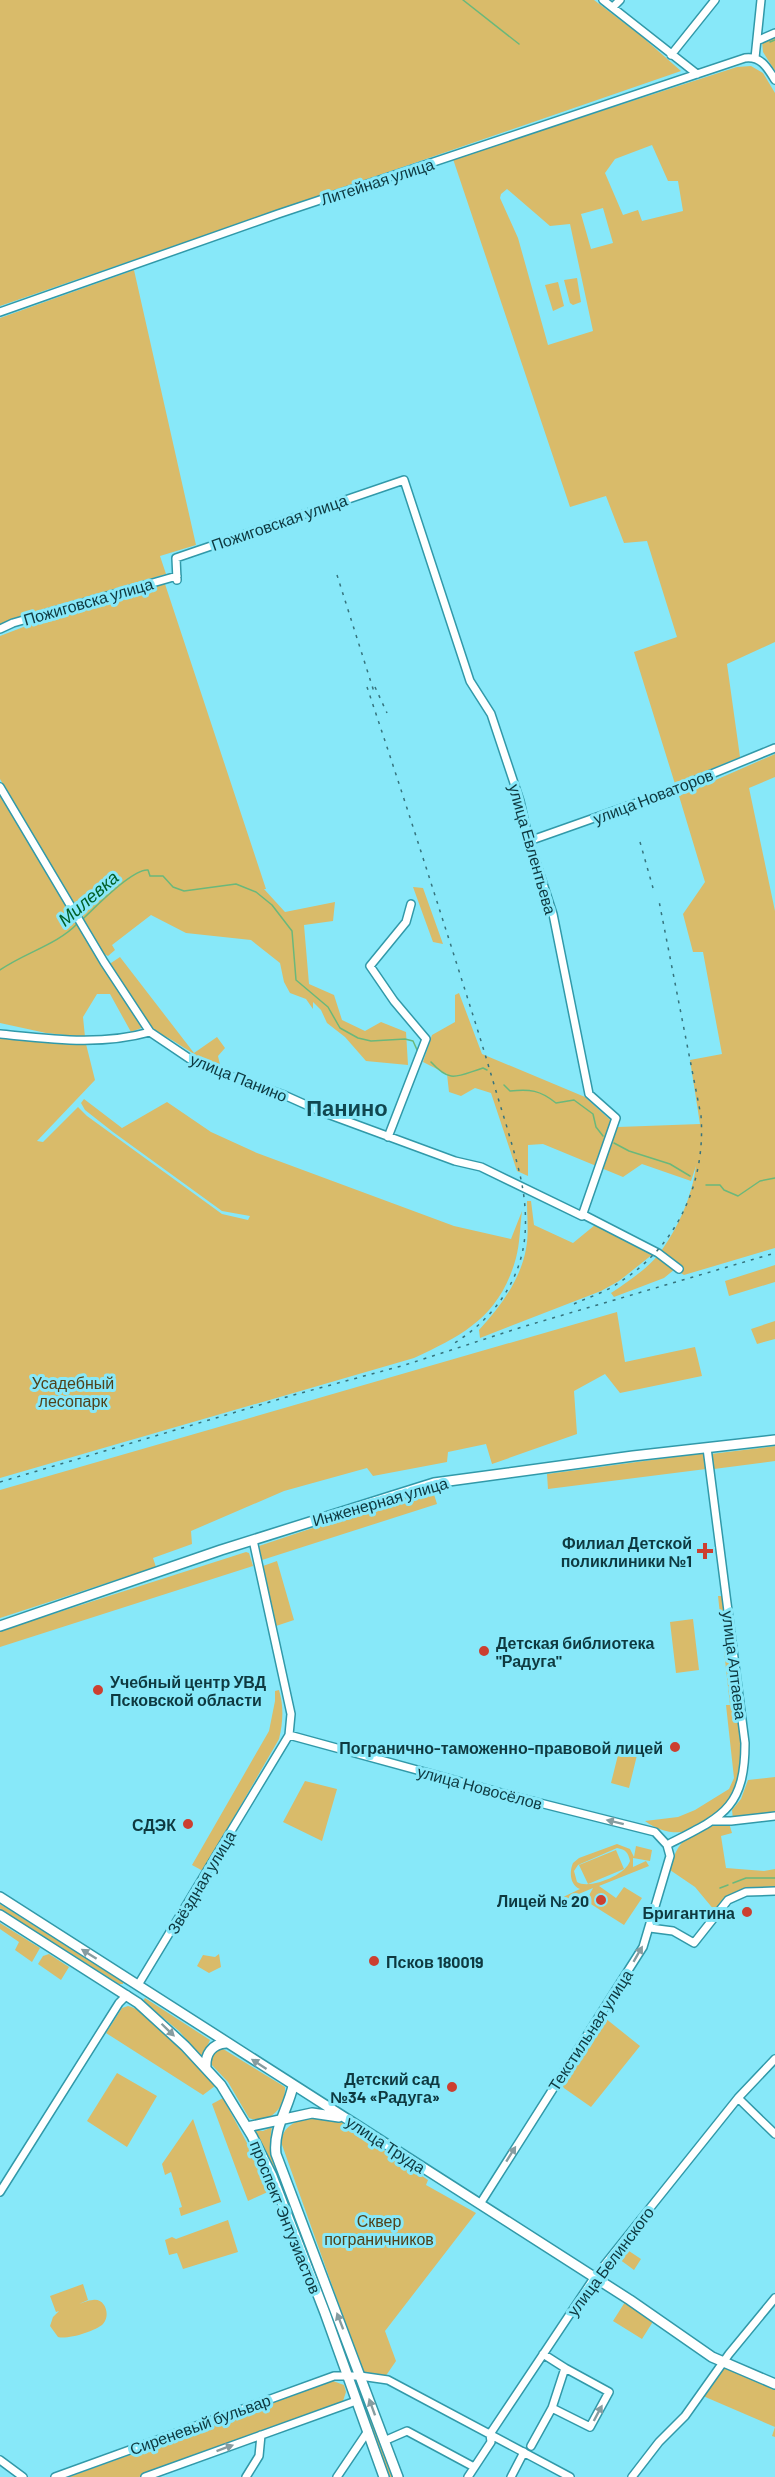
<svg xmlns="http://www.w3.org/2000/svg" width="775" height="2477" viewBox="0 0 775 2477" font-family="Barlow,sans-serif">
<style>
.green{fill:#d9bb6a;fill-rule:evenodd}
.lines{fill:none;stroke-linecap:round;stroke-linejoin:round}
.stream{stroke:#6ab87b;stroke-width:1.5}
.minor-casing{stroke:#3199a9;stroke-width:10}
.major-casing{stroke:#3199a9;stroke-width:12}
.minor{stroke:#fff;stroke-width:7}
.major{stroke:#fff;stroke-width:9}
.rail{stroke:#36737d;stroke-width:1.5;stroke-dasharray:3 6;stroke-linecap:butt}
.oneway{fill:#869ca0}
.poi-dot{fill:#cc3f30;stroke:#87e8f9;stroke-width:2}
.labels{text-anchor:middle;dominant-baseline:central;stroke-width:6;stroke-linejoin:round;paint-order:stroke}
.street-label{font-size:16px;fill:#0e3940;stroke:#87e8f9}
.park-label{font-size:16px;fill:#50421b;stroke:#87e8f9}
.poi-label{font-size:16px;font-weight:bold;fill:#0e3940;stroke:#87e8f9;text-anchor:end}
.water-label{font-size:18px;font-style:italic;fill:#006028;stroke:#87e8f9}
.district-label{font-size:22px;font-weight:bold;fill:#104750;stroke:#87e8f9}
</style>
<rect width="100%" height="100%" fill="#87e8f9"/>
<path class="green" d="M0,0H594L640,35L681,71L0,306Z
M775,35V71L763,52L762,41Z
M751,66L763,73L775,93V642L727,664L740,757L675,784L634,652L677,637L647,541L624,543L606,496L570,507L453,159L737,67ZM652,145L668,181H678L683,211L642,221L638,210L623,215L605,173L615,159ZM507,189L550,226L570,224L593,331L548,345L518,238L500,198L501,194ZM603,208L613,243L591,249L581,214Z
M134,270L196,545L160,556L166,574L19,618L0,626V318Z
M577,278L581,302L573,305L570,303L564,280Z
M558,282L564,306L553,311L545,285Z
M164,581L266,889H264L285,912L335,902L333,921L304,925L309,984L334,995L342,1020L365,1031L381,1022L406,1032L408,1065L366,1061L345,1037L327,1023L321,1010L313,1002V1009L306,999L290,993L284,982L280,963L251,940L186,933L151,915L112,945L115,950L108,956L104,954L0,779V636L39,621L58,619L81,606Z
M775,754V777L749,788L775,911V1248L684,1275L675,1269L664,1278L614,1297L611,1293C626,1283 646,1270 658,1255C677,1231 692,1197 696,1166L691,1181L642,1164L623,1177L543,1144L528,1145V1176L517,1171L491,1093L475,1088L461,1096L449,1092L447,1074L423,1062L432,1035L455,1022V995L459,993L482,1054L585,1097L618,1127L700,1124L690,1060L722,1054L703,952H693L683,914L705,882L679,796Z
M0,794L104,963H111L120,957L194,1053L217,1037L225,1048L218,1056L221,1069C194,1057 172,1036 144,1027L131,1032L110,994H97L83,1017L85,1037L46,1033L0,1023Z
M413,887L423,888L443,944L433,942Z
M0,1036L86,1044L95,1080L37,1141L43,1142L78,1107L87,1116L222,1214L248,1220L250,1216L222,1211L113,1132L85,1110L81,1103L84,1099L122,1128L167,1102L211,1132L257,1153L454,1226L511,1239L522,1211C520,1226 520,1243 516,1258C500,1316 464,1335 414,1358L0,1478Z
M527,1201H531L534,1225L573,1243L595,1225L653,1254L619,1281L601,1291L480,1338L479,1330C500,1307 520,1281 526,1249C529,1234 527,1216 527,1201Z
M775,1265V1282L729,1296L725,1281Z
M617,1312L625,1362L695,1347L702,1376L620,1393L605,1374L574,1391L577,1434L492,1464L486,1444L448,1452L447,1462L373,1476L367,1468L284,1491L191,1531L192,1544L153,1558L156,1567L0,1618V1490Z
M775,1321V1339L757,1344L751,1329Z
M775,1446V1461L714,1469L709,1466L711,1454Z
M704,1453L706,1469L548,1489L547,1474Z
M432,1488L437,1504L262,1560L259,1546Z
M246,1552L249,1553L253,1566L0,1647V1631Z
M277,1561L294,1620L276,1626L263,1566Z
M718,1596H722L742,1748C742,1762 742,1782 735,1795C733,1800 727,1804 723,1809C702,1833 672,1841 645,1821L678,1817L695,1810L729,1789L734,1778L726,1705H730Z
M693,1619L699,1670L676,1673L670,1622Z
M279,1690C284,1707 283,1722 279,1739L203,1871L192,1865L269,1731L275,1701V1691Z
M620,1747L638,1751L629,1788L611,1783Z
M775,1777V1813L733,1819L732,1810L741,1799L748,1780Z
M305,1781L337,1789L322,1841L283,1822Z
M717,1822L729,1823L732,1833L721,1836L726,1868L764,1871L775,1869V1888C746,1888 736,1887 715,1911L695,1887L670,1870C678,1837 688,1837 717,1822Z
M617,1844L630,1849L634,1857L636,1846L652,1850L650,1861L633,1858V1867L646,1861L649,1866L599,1886L616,1898L624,1887L642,1898L624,1925L586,1901L593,1888L562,1901L561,1898L580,1889C570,1885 569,1872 573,1863L579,1858ZM617,1848C626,1850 628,1852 630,1861C626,1875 589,1890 577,1882L574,1871L578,1865Z
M616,1850L624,1869L588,1884L579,1865Z
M0,1904L123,1982V1984H119L0,1909Z
M0,1923L40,1948L32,1962L15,1950L19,1942L0,1929Z
M49,1954L69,1967L61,1980L38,1964L43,1956Z
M219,1954L221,1967L209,1973L197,1966L203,1955L215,1957Z
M145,1998L210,2040L202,2057L179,2031L143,2001Z
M128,2006C152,2011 197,2067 215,2086L203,2095L106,2033L122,2008Z
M605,2018L640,2046L591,2107L561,2086Z
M220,2047L285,2087C286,2107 269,2126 249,2118L228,2082L210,2063L212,2052Z
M117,2073L157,2096L127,2147L87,2121Z
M223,2098L272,2190L248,2201L212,2104Z
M307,2117L338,2119L428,2180L426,2185L476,2213L385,2331L396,2361L385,2377L363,2372L281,2142C283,2127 294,2122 307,2117Z
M193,2119L221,2202L181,2216L179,2208L182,2207L171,2172L165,2175L162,2164Z
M272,2127C266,2154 282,2182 291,2208L255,2130L263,2131Z
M228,2220L238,2252L183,2269L177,2253L169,2255L165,2240L172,2237L176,2239Z
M626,2249L641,2259L634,2270L619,2259Z
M83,2284L88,2300L79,2304C83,2303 88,2300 93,2300C105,2298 111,2315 103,2324C96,2331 67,2340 58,2337L50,2326L53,2317L59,2311L56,2312L50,2296Z
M625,2302L654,2320L642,2339L613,2321Z
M723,2367L775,2390V2437L772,2436L775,2427L703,2396Z
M333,2381L344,2385L346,2392L342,2404L139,2477H69Z
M354,2381H358L392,2477H388Z"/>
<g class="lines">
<path class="stream" d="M463,0L519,44
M770,42L775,40
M82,920C94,908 133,868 148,870L150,876H163L173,887L184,891L236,884L256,892L272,905L292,931L296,980L328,1007L340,1028L358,1038L371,1041L405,1039L413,1041L418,1052
M0,970C26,952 57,945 78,923
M431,1062C451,1084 457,1076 483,1068L487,1070
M504,1085L510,1091C530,1089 540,1090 556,1103L574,1100L593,1114L596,1127L603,1136
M614,1143L629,1151L670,1164L690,1176
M706,1185H720L724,1190L738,1196L760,1181L775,1178
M733,1883L746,1878H775
M720,1888L728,1885"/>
<g class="minor-casing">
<path id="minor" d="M603,0L697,74
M613,7L620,0
M759,40L775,33
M671,55L715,0
M755,58L761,0
M0,312L278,214L745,58C761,56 767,67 775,80
M177,580L176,558L404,480L470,681L491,714L520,801L529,841L553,914L589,1094L616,1118L582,1216
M0,629L13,623L177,576
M0,787L104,962L150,1032L190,1059L227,1075L284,1095L322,1112L455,1161L481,1167L582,1216L584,1215L658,1253L679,1269
M529,841L665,793L775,748
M0,1034C51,1039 100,1046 150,1032
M388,1137L426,1039L394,1001L370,966L406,922L411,904
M289,1735L516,1797L655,1832L667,1845L670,1856L643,1947L480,2204
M713,1821H731L775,1816
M667,1845C721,1817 745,1810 745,1743L707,1448
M650,1928L673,1931L694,1943L728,1900L746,1892L775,1891
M138,1985L289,1735L291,1714L253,1540
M738,2098L775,2134
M0,2192L119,2003L127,1995
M552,2408L590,2427L609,2392L565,2368
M384,2441L407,2431L474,2467
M531,2446L552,2408L565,2368L543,2354
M0,2460L23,2477
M55,2477L334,2376H360L388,2380L570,2477
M145,2477L356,2401
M246,2477L259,2456L261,2435
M337,2477L368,2431
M468,2477L491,2442L490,2434L594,2278L738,2098L775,2059
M511,2477L524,2452
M632,2477L659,2442L685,2416L729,2354L775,2298"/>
</g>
<g class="major-casing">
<path id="major" d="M0,1626L221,1550L434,1483L633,1456L775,1440
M0,1897L630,2300L712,2357L775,2384
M0,1915L138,2003L185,2046L221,2085L252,2136L272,2176L325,2313L384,2477
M206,2068C205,2054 212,2044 226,2043
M293,2086C288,2109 273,2129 276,2154L398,2477
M247,2127L312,2113L339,2117"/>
</g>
<use href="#minor" class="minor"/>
<use href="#major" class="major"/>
<path class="rail" d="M337,575L375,695
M367,687C405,800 441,914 477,1028C487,1060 496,1092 506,1124C517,1163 528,1193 525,1235C521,1282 492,1320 453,1344
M375,687L387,713
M640,842L653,888
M574,1304C589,1297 606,1292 620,1282C677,1246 706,1183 701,1116L659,901
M0,1482L290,1396L405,1365L522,1327L775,1253"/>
</g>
<defs><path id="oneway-solid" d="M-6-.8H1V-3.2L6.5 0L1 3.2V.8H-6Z" transform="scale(1.5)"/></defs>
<g class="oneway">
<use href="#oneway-solid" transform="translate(615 1822) rotate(-166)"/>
<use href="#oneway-solid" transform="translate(89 1954) rotate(-148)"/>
<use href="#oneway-solid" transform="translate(638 1954) rotate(-60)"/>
<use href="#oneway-solid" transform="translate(168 2030) rotate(44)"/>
<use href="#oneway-solid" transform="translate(259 2064) rotate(-147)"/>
<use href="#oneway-solid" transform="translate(511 2154) rotate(-58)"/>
<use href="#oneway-solid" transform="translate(340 2321) rotate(-111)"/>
<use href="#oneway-solid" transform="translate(372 2407) rotate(-110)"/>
<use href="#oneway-solid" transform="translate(598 2413) rotate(-62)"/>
<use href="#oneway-solid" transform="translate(225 2448) rotate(-20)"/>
</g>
<g class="poi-dot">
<path d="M702 1542h6v6h6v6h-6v6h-6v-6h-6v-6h6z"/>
<circle cx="484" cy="1651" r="6"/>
<circle cx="98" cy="1690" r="6"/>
<circle cx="675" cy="1747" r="6"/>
<circle cx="188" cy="1824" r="6"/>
<circle cx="601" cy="1900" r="6"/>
<circle cx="747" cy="1912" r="6"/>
<circle cx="374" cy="1961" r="6"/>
<circle cx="452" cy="2087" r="6"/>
</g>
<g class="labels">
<g class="street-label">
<text transform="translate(377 181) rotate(-18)">Литейная улица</text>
<text transform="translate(279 522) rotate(-19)">Пожиговская улица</text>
<text transform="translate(88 601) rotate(-16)">Пожиговска улица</text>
<text transform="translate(653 796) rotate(-21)">улица Новаторов</text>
<text transform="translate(533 849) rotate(74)">улица Евлентьева</text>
<text transform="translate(239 1077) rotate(22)">улица Панино</text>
<text transform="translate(380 1501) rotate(-16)">Инженерная улица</text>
<text transform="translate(735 1665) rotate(83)">улица Алтаева</text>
<text transform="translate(480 1787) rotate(15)">улица Новосёлов</text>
<text transform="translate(201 1882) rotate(-59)">Звёздная улица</text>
<text transform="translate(590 2030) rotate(-57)">Текстильная улица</text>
<text transform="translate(386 2144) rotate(33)">улица Труда</text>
<text transform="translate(286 2217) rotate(68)">проспект Энтузиастов</text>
<text transform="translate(610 2261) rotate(-53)">улица Белинского</text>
<text transform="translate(200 2424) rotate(-20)">Сиреневый бульвар</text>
</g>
<g class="park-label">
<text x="73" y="1382">Усадебный<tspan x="73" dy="18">лесопарк</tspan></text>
<text x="379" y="2220">Сквер<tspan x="379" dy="18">пограничников</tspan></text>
</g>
<g class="poi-label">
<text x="692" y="1542">Филиал Детской<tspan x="692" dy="18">поликлиники №1</tspan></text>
<text x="496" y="1642" text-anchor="start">Детская библиотека<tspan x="496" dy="18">"Радуга"</tspan></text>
<text x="110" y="1681" text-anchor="start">Учебный центр УВД<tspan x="110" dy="18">Псковской области</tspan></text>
<text x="663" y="1747">Погранично-таможенно-правовой лицей</text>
<text x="176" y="1824">СДЭК</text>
<text x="589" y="1900">Лицей № 20</text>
<text x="735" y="1912">Бригантина</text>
<text x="386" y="1961" text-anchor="start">Псков 180019</text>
<text x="440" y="2078">Детский сад<tspan x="440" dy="18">№34 «Радуга»</tspan></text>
</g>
<g class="water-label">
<text transform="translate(88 898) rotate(-41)">Милевка</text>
</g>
<g class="district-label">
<text x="347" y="1107">Панино</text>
</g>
</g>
</svg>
